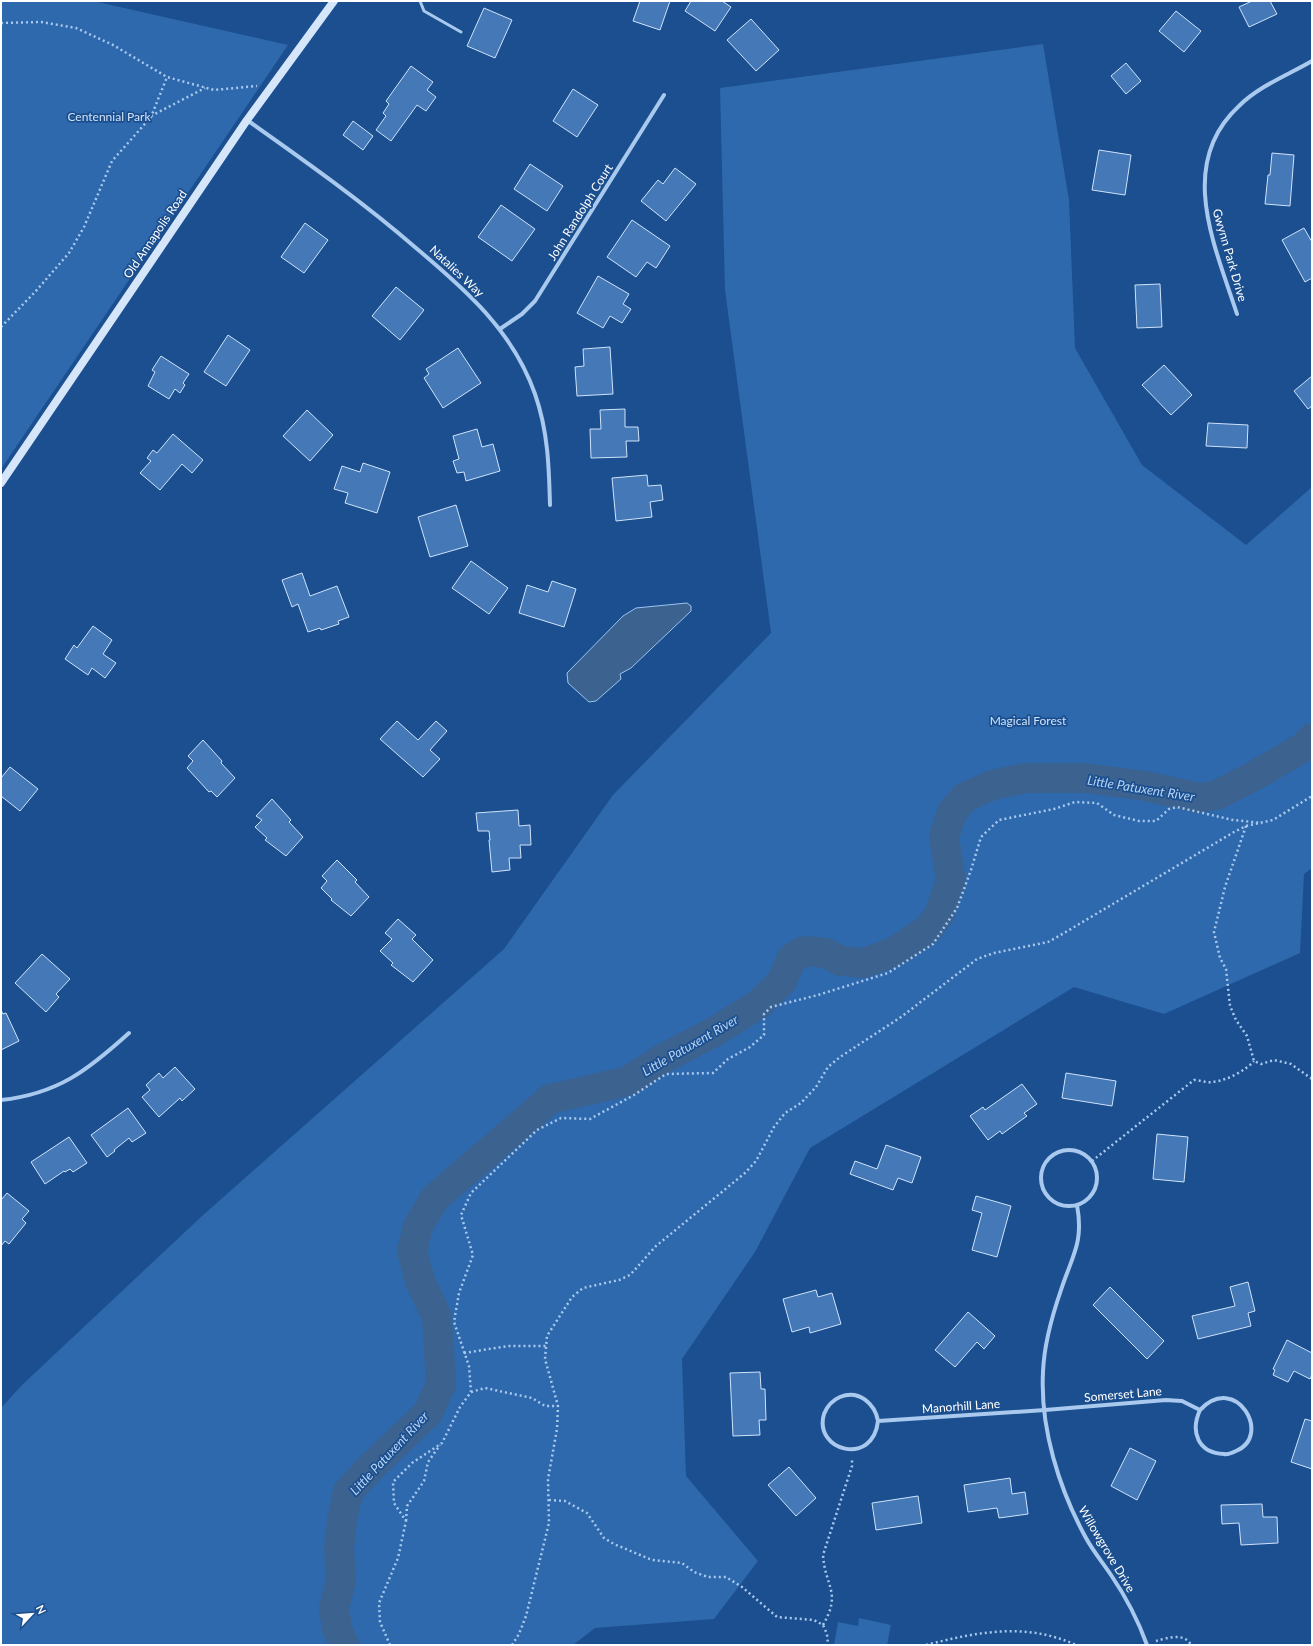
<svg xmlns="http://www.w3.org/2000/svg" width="1313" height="1646" font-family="Lato,sans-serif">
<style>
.green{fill:#2e69ad}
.water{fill:#3c6290;stroke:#9cc4f0}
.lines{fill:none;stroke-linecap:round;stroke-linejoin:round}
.river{stroke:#3c6290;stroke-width:30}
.building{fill:#4478b7;stroke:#cfe3fa}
.path{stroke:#a9c9ee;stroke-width:2.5;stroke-dasharray:2 3;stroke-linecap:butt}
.lane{stroke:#a9c9ee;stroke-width:3}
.street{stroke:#a9c9ee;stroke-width:4}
.secondary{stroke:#d6e6fa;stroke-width:8}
.labels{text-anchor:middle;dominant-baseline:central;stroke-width:3.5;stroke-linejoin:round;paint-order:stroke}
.park-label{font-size:12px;fill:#cfe3fa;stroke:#1b4f8f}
.street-label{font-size:12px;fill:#fff;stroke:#1b4f8f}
.water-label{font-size:13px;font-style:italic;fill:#b5d3f5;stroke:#1b4f8f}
</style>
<rect width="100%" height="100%" fill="#1b4f8f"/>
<path class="green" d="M1 1H93L288 45 1 469Z
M1043 44 1069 200 1075 348 1142 465 1246 545 1312 487V868L1304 874 1300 953 1164 1014 1074 987 810 1148 755 1252 682 1359 686 1476 758 1561 714 1619 595 1628 573 1645H1V1408L22 1385 202 1216 504 949 613 795 771 633 725 290 720 88Z
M859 1618 891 1625 887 1645H834L838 1622 858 1626Z"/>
<path class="water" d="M687 603 691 606V611L631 668 620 674 621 679 596 701 589 702 568 683 567 673 623 616 636 608Z"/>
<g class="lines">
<path class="river" d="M344 1645 337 1628 334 1608 341 1581 339 1549 342 1520 348 1492 371 1467 428 1413 441 1384 437 1317 420 1281 412 1251 418 1226 435 1198 550 1099 628 1081 664 1058 714 1032 759 1004 782 981 792 958 804 951 826 953 841 961 864 963 896 951 927 930 939 915 951 881 944 837 952 812 965 797 993 785 1026 778H1085L1145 786 1199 798 1217 795 1254 776 1304 747 1312 738"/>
</g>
<path class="building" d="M640 1H670L660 30 633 21Z
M691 1H722L731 7 715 31 685 11Z
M1252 1H1270L1277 14 1249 27 1239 7Z
M484 8 512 20 495 58 467 46Z
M1176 11 1201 31 1184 52 1159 31Z
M751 19 779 50 756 71 727 40Z
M1126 63 1141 81 1126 94 1111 76Z
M411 66 433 82 427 90 436 97 426 111 417 105 391 141 376 130 386 116 383 113 389 104 386 101Z
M573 89 598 105 577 137 553 121Z
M353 121 373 136 363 150 343 135Z
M1099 150 1131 155 1125 195 1092 190Z
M1272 153 1294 155 1290 206 1265 204 1268 175H1270Z
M530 164 563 186 547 211 514 189Z
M675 168 696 184 666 221 641 201 658 180 663 184Z
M501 205 535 229 512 261 478 237Z
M632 220 670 246 656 268 647 262 636 277 607 257Z
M305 223 328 240 304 273 281 257Z
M1304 228 1312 242V278L1305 282 1282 240Z
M598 276 629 294 623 304 631 309 622 323 610 316 603 328 577 313Z
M1160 284 1162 327 1137 328 1135 285Z
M396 287 424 310 400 340 372 316Z
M228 335 250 350 226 386 204 372Z
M610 347 613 394 577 396 575 367 584 366 583 349Z
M458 348 481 383 443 408 424 378 429 374 426 369Z
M161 356 189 374 183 383 185 385 180 393 175 389 169 399 148 386 155 372 152 370Z
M1164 365 1192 395 1171 415 1142 385Z
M1312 376V406L1308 409 1294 391Z
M625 409V427H638L639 441H626L627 457 591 458 590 429H601L600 410Z
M307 410 333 435 310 461 283 436Z
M1208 423 1248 425 1247 448 1206 446Z
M477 429 482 447 493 444 500 471 466 481 464 472 457 473 453 461 459 459 453 436Z
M173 434 203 460 192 473 182 464 160 490 140 473 151 461 147 458 153 450 157 453Z
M363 463 390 472 377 513 345 503 348 493 334 489 342 466 360 472Z
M647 475 648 486 661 485 663 500 650 502 652 517 616 521 612 478Z
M456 505 468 546 430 557 418 517Z
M471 561 508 588 489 614 452 588Z
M302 573 310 596 337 586 349 617 338 621 339 624 321 630 320 628 308 632 298 604 292 607 282 580Z
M552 581 576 589 564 627 519 613 527 585 548 592Z
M93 626 112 640 103 654 116 663 105 678 92 668 88 675 65 659 74 645 77 648Z
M397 721 418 740 436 721 447 731 430 750 440 759 423 777 380 739Z
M203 740 222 761 221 763 235 778 217 797 211 791 209 792 187 768 193 761 188 756Z
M10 767 38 789 20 811 1 796V778Z
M272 799 291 820 289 822 303 837 286 856 265 840 267 838 255 827 262 820 256 816Z
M518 810 519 826 530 825 531 845H520L521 858H509L510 870 492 872 489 840H490L489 831H478L476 813Z
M337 860 357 880 355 882 369 897 351 916 331 900 332 899 321 888 327 881 322 876Z
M398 919 416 935 412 939 433 960 413 982 391 965 393 963 380 951 392 939 385 933Z
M42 954 70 979 56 994 59 997 46 1012 15 983Z
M1 1010 3 1014 6 1013 19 1041 1 1050Z
M175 1067 195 1089 182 1101 180 1098 159 1117 142 1097 150 1090 146 1085 159 1073 163 1078Z
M1066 1073 1116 1081 1112 1106 1062 1098Z
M1022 1084 1037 1104 1024 1113 1027 1116 1002 1134 1000 1131 988 1140 970 1116 983 1107 985 1110Z
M128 1108 146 1133 132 1142 129 1138 114 1150 115 1151 107 1157 91 1135Z
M1157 1134 1188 1137 1184 1182 1153 1179Z
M69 1137 87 1163 73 1172 70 1169 65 1172 64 1171 45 1184 31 1162Z
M886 1145 921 1157 912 1183 898 1178 893 1190 850 1174 855 1161 877 1169Z
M7 1193 29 1211 22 1219 26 1223 9 1244 5 1241 1 1246V1200Z
M976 1196 1011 1206 997 1257 972 1250 982 1213 972 1210Z
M1248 1282 1255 1311 1248 1313 1251 1326 1198 1339 1192 1316 1235 1306 1230 1287Z
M1110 1287 1164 1341 1147 1359 1093 1305Z
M816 1290 818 1297 832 1293 841 1324 810 1333 809 1327 792 1332 783 1299Z
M968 1312 995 1336 984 1349 977 1342 955 1367 935 1350Z
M1287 1340 1312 1353V1375L1310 1379 1294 1371 1288 1382 1273 1375 1275 1370 1273 1369Z
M760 1372 761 1389H765L766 1420H759L760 1435 733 1436 730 1373Z
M1305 1419 1312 1421V1469L1291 1462Z
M1130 1448 1156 1461 1137 1500 1111 1486Z
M789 1467 816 1498 796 1516 768 1485Z
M1010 1478 1012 1494 1025 1492 1028 1514 999 1518 997 1508 968 1512 964 1485Z
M918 1496 922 1523 876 1530 872 1503Z
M1262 1504 1263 1517H1277L1278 1543 1241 1545 1239 1523 1222 1524 1221 1505Z"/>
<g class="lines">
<path class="path" d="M1 23 41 22 76 28 113 45 167 77 214 90 257 86
M151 116 205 88
M1 327 35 292 69 253 84 227 112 161 151 117 167 77
M1246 826 1225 887 1214 932 1220 958 1226 969 1230 1006 1236 1020 1247 1036 1254 1061 1261 1064 1274 1060 1291 1064 1312 1079
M1092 1161 1194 1080C1200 1080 1206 1083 1212 1082 1226 1081 1245 1071 1254 1061
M464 1353 508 1346H546
M471 1392 485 1388 532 1398 545 1406H558
M549 1500 565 1501 587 1513 604 1538 614 1544 652 1560 682 1563 694 1572 708 1577H726L742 1587 777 1617 814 1620 823 1625 827 1634 828 1645
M406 1521 407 1506 424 1481 428 1462 440 1445
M823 1625C842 1592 825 1587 823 1555L852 1466V1458
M1156 1641C1167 1638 1184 1632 1191 1645
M390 1645 380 1622 379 1603 398 1558 406 1521 394 1503 393 1482 412 1463 442 1443 460 1407 471 1392 469 1366 454 1322 459 1293 473 1255 461 1215 471 1193 537 1130 561 1118 590 1119 634 1095 666 1074 713 1073 728 1059 750 1047 764 1035V1014L771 1007 818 995 888 973 933 944 957 908 971 870 981 837 999 820 1054 809 1075 802 1097 803 1114 815 1139 821H1156L1169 809 1177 807 1233 820 1262 823
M512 1645 519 1634 526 1616 549 1523 548 1479 557 1429 558 1406 545 1359 547 1336 572 1297 583 1288 619 1280 630 1275 656 1246 745 1173 756 1161 774 1127 785 1113 801 1103 816 1087 828 1067 840 1057 901 1017 977 959 994 953 1048 942 1059 936 1234 832 1246 826 1273 820 1312 796
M926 1645C977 1632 1026 1622 1076 1645"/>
<path class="lane" d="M420 1 424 11 461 32"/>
<path class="street" d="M247 120C305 161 363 202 416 248 466 290 513 331 535 394 548 431 549 467 550 505
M1237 314C1215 246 1176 164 1239 106 1259 86 1288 75 1312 61
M500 329 522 314 535 301 664 95
M1 1100C58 1094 88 1070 129 1033
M1041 1178a28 28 0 1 1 56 0a28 28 0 1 1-56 0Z
M1077 1205C1084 1243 1072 1256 1061 1290 1052 1316 1044 1344 1043 1372 1040 1428 1059 1489 1086 1538 1093 1551 1103 1563 1111 1575 1126 1597 1138 1620 1147 1645
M878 1421C873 1467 813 1451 824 1414 827 1406 833 1400 840 1397 859 1389 875 1404 878 1421L1045 1410 1166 1400 1182 1401 1200 1410C1236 1372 1273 1436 1236 1451 1232 1453 1228 1455 1224 1454 1198 1453 1190 1432 1200 1410"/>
<path class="secondary" d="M1 483 247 120 334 1"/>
</g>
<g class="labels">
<g class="park-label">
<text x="109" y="116">Centennial Park</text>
<text x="1028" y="720">Magical Forest</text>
</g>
<g class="street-label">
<text transform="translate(580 212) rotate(-58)">John Randolph Court</text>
<text transform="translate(155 234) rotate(-56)">Old Annapolis Road</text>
<text transform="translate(1230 255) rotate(74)">Gwynn Park Drive</text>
<text transform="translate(457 271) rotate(43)">Natalies Way</text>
<text transform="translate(1123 1394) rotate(-5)">Somerset Lane</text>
<text transform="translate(961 1406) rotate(-4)">Manorhill Lane</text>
<text transform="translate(1107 1549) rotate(59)">Willowgrove Drive</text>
</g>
<g class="water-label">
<text transform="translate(1141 788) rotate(9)">Little Patuxent River</text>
<text transform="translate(690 1045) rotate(-30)">Little Patuxent River</text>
<text transform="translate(389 1453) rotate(-47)">Little Patuxent River</text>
</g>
</g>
<rect width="1313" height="1646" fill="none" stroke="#ffffff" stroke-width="4"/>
<g transform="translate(32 1614) rotate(64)" stroke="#1b4f8f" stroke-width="3" paint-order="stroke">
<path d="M0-3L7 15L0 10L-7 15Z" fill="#ffffff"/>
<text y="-6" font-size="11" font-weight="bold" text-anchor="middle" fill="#ffffff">N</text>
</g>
</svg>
